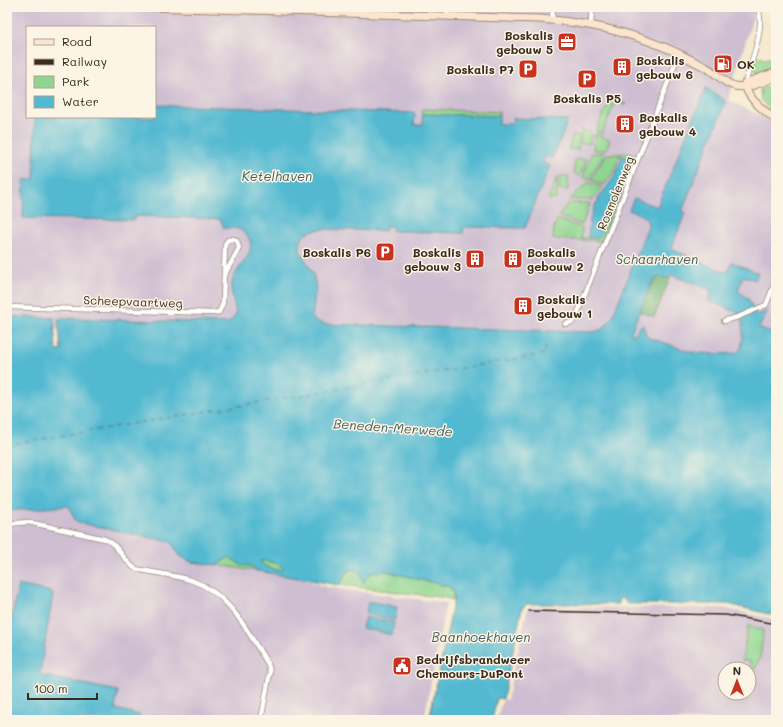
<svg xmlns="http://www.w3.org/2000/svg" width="783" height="727" font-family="Mali,sans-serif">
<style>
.industrial{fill:#cebed1;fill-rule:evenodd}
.green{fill:#8ed58f;stroke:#648056}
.forest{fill:#72b67a;stroke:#56704c}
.water{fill:#53b9d1;stroke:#477278;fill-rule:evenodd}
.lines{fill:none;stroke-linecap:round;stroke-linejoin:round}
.ferry{stroke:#435c5d;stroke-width:1;stroke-dasharray:5 4;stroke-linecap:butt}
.street-casing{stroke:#988a76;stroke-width:6}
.secondary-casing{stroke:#988a76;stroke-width:9}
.street{stroke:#fff;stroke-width:4.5}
.secondary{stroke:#fbe5cf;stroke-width:7}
.rail{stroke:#3b2a1e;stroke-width:1.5}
.labels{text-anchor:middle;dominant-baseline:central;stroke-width:3;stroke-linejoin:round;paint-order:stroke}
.poi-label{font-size:12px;font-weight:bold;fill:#3b2a1e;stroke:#fcf5e5;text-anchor:start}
.street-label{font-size:12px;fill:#3b2a1e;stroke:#fcf5e5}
.water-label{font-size:13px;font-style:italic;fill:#435c5d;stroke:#fcf5e5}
</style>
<rect width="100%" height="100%" fill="#fcf5e5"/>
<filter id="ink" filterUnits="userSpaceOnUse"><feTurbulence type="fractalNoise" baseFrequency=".025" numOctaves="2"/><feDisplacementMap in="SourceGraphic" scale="8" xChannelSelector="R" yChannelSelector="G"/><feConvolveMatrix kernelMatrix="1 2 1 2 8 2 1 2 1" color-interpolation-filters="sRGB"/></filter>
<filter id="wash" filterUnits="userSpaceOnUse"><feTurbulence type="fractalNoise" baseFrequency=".012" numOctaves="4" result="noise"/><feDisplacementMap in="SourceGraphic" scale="16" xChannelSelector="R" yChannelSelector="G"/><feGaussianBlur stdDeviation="0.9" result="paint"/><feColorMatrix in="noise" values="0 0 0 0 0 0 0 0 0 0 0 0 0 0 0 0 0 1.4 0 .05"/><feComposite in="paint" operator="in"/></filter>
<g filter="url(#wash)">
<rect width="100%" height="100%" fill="#f5e9cf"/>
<path class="industrial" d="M7 7H756L728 100 776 123V390L203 336 7 327ZM27 27H155V117H27Z
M71 502 326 587 446 603 424 720H7V503Z
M528 607 723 608 776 620V720H496L503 699 507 700ZM725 669H749V693H725Z"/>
<path class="green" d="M756 55 764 59 776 57V69L760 77 753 68Z
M776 83V89L770 95 769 103 774 112 772 113 761 100 760 90Z
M613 99 626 104 625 105 615 102 602 134 596 131 604 112Z
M422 109 499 112V116L422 114Z
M581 129 591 133 590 144 581 143Z
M595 134 610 140 606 150H593Z
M573 135H579V149H568Z
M592 153H605L589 179 583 177Z
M621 153 636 154 602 241 582 240V238H599L632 157H621Z
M607 154H620L614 172 604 185 591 180Z
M575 159H587L580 176 574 173Z
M560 176H568V190H559Z
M557 177V199H548Z
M589 182 602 187 592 200 570 199Z
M568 203H590L582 225 559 216Z
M557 219 582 228 581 240 553 239 554 228Z
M229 557 241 565 251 566 257 571 217 565Z
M262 560 281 565 284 569C278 572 266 567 260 563Z
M351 569 359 571 361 577 371 573 386 571 450 587 453 591V601L447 598 339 585 347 572Z
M748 626 762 629 763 632C762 643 761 669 749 673L750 661 742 660Z"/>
<path class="forest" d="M663 276 670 278 654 317 640 311C645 299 649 279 663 276Z"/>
<path class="water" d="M706 88 724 100 725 103 682 211 685 213 672 247 676 251 724 272 728 271 732 262 758 273 755 280 743 276 738 291 748 298 755 313 758 315 768 310 759 328 776 335V360L773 370 776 372V616L728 604H627L623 598 619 599 618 604H527L522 608 503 699 497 698 492 720H429L454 598 453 591 450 587 386 571 370 573 363 583 359 571 351 569 347 572 339 585 257 571 251 566 241 565 229 557 217 565 191 562 180 556 171 542 80 523 75 520 69 506 7 511V316L54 318 56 350 60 351 61 350 58 319 62 318 228 323 236 315C235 304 229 293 232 282 235 267 258 254 248 237 243 228 234 228 224 228L220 219 135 216 134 220 23 218 24 180 34 179 35 117H155V105L415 113 414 125H423L422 114 499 116V124H513V118L568 120 553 158 545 156 543 163 550 166 525 228 464 227 463 233 393 231 392 226H386L385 231 322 229 311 231 304 235 300 244V251L313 273 316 288 312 318 315 321 324 324 593 332 603 329 612 318 648 226C649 216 636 213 629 210L634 198 657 207ZM671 275 711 290 708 301 739 313 742 319 743 336 741 348 736 353 715 354 691 352 647 337 643 325 640 326 633 336 631 332 652 282 658 277 670 278ZM260 561C267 560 280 563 284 569 278 572 263 567 260 561Z
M622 157H632L599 238H588L590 219 596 203H599L598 199 615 176Z
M18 585 52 592 53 594 40 673 44 676 118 691 115 709 140 715 139 720H7V643Z
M368 601 397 607 395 620 366 614Z
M365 617 394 622 392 635 362 628Z"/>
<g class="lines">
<path class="ferry" d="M7 445 545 354V347"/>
</g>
</g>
<g filter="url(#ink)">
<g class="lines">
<defs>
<path id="street" d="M447 16V7
M552 20 553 7
M591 24 592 7
M745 83C750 64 767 25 757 7
M7 307 213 313 219 312 223 303 225 244 228 240 234 239 237 241 239 248 225 274
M724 321 738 317 766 305 776 280
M565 324 572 322 576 317 679 54
M7 524 28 522 105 539C119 545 123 561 136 569 155 573 175 575 193 581 231 594 248 633 268 664L270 672 261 720"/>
<path id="secondary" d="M149 7 539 19C589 22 635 33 680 54 689 59 698 63 707 68 716 73 725 84 735 86 749 89 763 82 776 77
M745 83 776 72
M745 83C746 98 765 111 776 120"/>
</defs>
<use href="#street" class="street-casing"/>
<use href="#secondary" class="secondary-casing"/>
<use href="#street" class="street"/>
<use href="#secondary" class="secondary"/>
<path class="rail" d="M529 611 726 615 776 624"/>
</g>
</g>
<defs>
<symbol id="office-square" viewBox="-11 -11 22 22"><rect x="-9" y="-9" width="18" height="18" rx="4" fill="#c8321e" stroke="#fcf5e5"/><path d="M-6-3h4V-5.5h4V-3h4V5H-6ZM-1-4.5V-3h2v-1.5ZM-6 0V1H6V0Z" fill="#fff"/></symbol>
<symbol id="fuel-square" viewBox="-11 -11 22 22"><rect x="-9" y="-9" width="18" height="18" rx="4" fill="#c8321e" stroke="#fcf5e5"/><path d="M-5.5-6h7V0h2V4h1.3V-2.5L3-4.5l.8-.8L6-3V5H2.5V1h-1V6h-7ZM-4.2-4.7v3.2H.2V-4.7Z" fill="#fff"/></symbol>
<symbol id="building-square" viewBox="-11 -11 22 22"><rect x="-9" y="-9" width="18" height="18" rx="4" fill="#c8321e" stroke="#fcf5e5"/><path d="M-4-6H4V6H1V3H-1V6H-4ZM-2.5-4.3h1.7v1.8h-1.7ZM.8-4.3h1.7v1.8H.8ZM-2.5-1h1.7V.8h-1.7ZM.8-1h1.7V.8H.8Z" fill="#fff"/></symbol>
<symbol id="parking-square" viewBox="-11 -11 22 22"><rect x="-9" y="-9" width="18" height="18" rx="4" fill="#c8321e" stroke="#fcf5e5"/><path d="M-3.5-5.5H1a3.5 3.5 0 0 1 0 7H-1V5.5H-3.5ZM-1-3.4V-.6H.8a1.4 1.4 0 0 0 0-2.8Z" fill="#fff"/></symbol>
<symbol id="civic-square" viewBox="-11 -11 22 22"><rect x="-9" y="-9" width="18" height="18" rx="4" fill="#c8321e" stroke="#fcf5e5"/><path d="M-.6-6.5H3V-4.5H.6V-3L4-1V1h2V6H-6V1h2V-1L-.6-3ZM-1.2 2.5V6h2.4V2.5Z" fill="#fff"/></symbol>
</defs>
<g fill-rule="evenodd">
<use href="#office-square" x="556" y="31" width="22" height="22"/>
<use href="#fuel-square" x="712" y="53" width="22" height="22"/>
<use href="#building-square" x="611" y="56" width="22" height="22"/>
<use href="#parking-square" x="517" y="58" width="22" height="22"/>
<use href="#parking-square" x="576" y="68" width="22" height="22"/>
<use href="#building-square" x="614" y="113" width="22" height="22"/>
<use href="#parking-square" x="374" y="241" width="22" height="22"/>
<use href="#building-square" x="464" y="248" width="22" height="22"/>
<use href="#building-square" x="502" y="248" width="22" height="22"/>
<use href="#building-square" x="512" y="295" width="22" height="22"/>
<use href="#civic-square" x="391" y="655" width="22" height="22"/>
</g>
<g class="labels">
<g class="poi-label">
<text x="553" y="35" text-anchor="end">Boskalis<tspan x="553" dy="14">gebouw 5</tspan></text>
<text x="636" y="60">Boskalis<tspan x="636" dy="14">gebouw 6</tspan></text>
<text x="737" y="64">OK</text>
<text x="514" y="69" text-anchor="end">Boskalis P7</text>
<text x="587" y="98" text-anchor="middle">Boskalis P5</text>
<text x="639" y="117">Boskalis<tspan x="639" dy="14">gebouw 4</tspan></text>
<text x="371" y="252" text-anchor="end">Boskalis P6</text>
<text x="461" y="252" text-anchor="end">Boskalis<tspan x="461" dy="14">gebouw 3</tspan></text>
<text x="527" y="252">Boskalis<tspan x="527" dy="14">gebouw 2</tspan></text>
<text x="537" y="299">Boskalis<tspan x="537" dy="14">gebouw 1</tspan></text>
<text x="416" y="659">Bedrijfsbrandweer<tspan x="416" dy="14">Chemours-DuPont</tspan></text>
</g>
<g class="street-label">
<text transform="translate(615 193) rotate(-68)">Rosmolenweg</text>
<text transform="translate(133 301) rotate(2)">Scheepvaartweg</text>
</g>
<g class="water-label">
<text x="277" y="175">Ketelhaven</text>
<text x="657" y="258">Schaarhaven</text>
<text transform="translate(393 427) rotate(4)">Beneden-Merwede</text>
<text x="481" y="636">Baanhoekhaven</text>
</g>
</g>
<rect width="783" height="727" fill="none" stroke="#fcf5e5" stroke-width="24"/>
<rect x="26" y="26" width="130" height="92" fill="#fcf5e5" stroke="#afa495"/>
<rect x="34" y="39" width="20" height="6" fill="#fbe5cf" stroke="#afa495"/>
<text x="62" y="46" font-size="12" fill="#3b2a1e">Road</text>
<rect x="34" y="59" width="20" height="6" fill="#3b2a1e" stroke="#afa495"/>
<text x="62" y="66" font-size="12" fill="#3b2a1e">Railway</text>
<rect x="34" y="76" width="20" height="12" fill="#8ed58f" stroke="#afa495"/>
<text x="62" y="86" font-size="12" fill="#3b2a1e">Park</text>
<rect x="34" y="96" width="20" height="12" fill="#53b9d1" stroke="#afa495"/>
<text x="62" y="106" font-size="12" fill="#3b2a1e">Water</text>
<g transform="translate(737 681)"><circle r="19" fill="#fcf5e5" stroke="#afa495"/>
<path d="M0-3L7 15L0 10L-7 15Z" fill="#c8321e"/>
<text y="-6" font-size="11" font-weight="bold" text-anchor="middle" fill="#3b2a1e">N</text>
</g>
<path d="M28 693v6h69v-6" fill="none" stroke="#3b2a1e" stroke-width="2"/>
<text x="34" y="693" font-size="12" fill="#3b2a1e" stroke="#fcf5e5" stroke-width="3" paint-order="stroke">100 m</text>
</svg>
